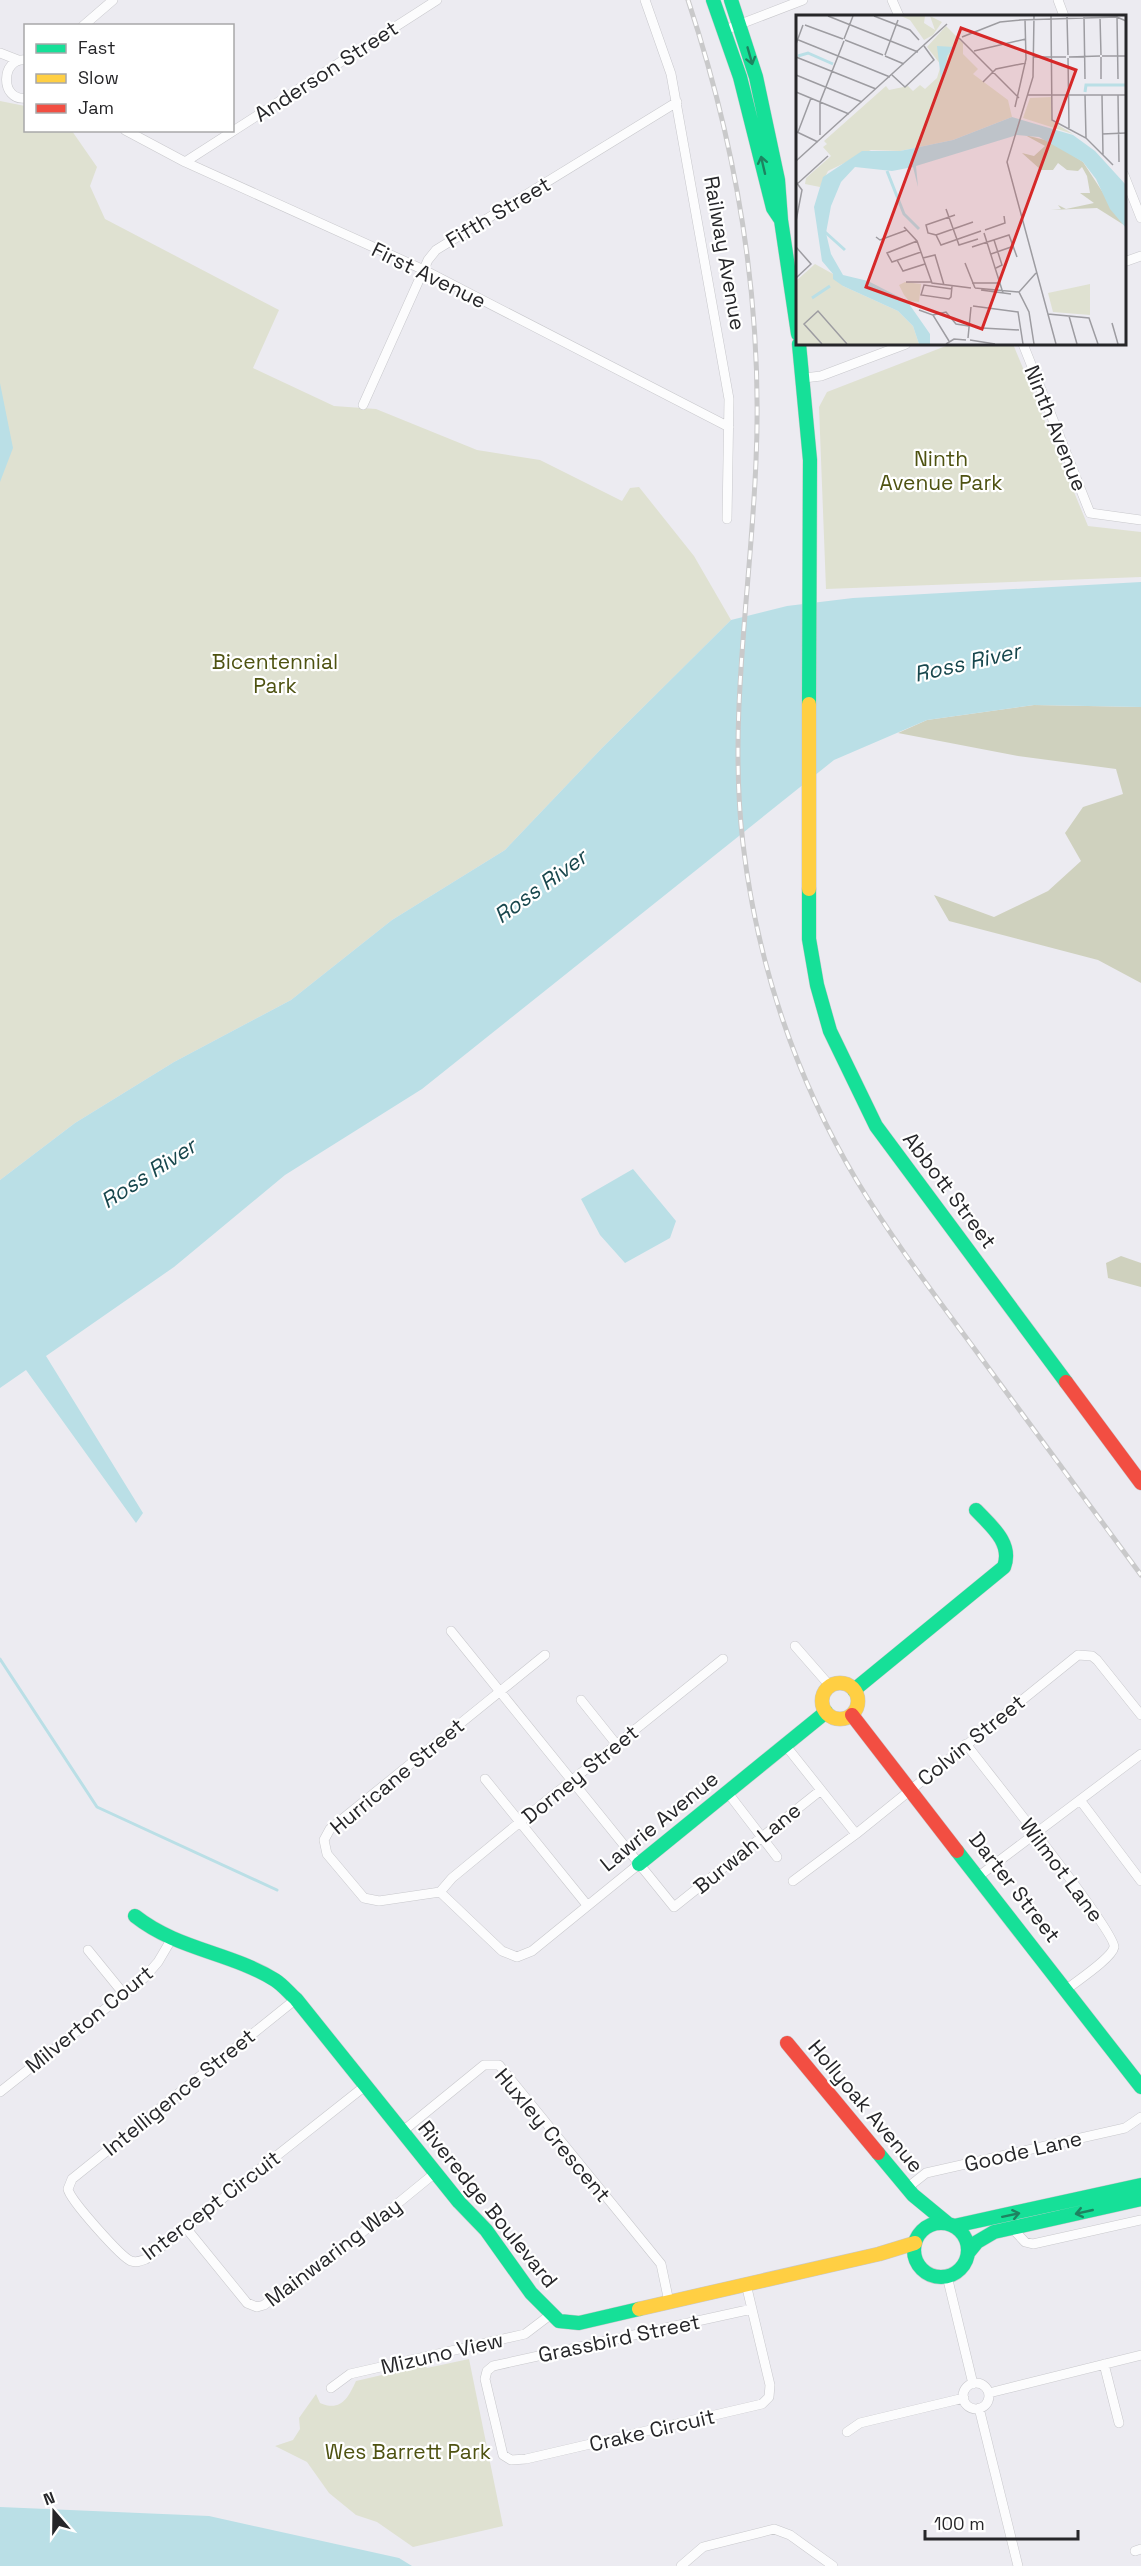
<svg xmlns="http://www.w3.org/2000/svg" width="1141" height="2566" font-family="'Space Grotesk',sans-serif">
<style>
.green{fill:#dfe1d1}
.forest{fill:#cfd1be}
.water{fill:#badfe6}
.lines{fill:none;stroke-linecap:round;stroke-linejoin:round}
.stream{stroke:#badfe6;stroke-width:3}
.street-casing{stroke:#c8c8cc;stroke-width:10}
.fast-casing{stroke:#c8c8cc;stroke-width:15}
.slow-casing{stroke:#c8c8cc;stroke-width:15}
.jam-casing{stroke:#c8c8cc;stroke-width:15}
.street{stroke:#fcfcfd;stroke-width:9}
.fast{stroke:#16e098;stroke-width:14}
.slow{stroke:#ffcf43;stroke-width:14}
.jam{stroke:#f24e42;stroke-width:14}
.rail-casing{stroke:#c9c9ca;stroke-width:5}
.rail{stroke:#fff;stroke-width:3;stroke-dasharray:9;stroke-linecap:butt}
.oneway{stroke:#1e8360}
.labels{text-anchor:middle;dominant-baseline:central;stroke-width:4.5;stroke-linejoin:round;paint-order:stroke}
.street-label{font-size:21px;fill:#262629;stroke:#fff}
.park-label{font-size:21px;fill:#4e5211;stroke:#fff}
.water-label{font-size:22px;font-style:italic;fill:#18474d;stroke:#fff}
.inset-river{fill:none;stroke:#badfe6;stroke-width:3}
.inset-road{fill:none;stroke:#9d9ca1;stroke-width:1.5}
.view{fill:#d62828;fill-opacity:0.15;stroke:#d62828;stroke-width:3}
.inset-edge{fill:none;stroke:#262629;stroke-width:3}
</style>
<rect width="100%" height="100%" fill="#ecebf1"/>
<path class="green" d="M0 101 25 106 26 130 72 131 97 167 90 186 105 219 279 310 253 368 334 406 376 409 477 450 540 460 622 501 630 488 639 487 694 556 731 620 602 748 505 850 392 920 291 1000 174 1062 75 1123 0 1180Z
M951 344H1013L1088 526 1141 532V577L826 589 819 407 827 392Z
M469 2359 503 2526 413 2547 377 2522 356 2515 329 2493 307 2462 275 2446 293 2440 300 2429 299 2418 316 2394 320 2403C341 2412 348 2398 356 2381L425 2365 427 2368Z"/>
<path class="forest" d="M1034 705 1141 707V983L1098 960 949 921 934 895 994 917 1048 891 1081 861 1065 833 1083 807 1123 794 1116 769 1018 756 898 733 927 720Z
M1121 1256 1141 1263V1287L1108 1278 1106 1263Z"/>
<path class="water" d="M0 383 13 448 0 482Z
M1141 582V707L1034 705 927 720 834 760 422 1089 285 1175 174 1267 46 1356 143 1513 136 1523 26 1370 0 1388V1180L75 1123 174 1062 291 1000 392 920 505 850 602 748 731 620 787 606 853 598Z
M633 1169 676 1221 670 1238 625 1263 600 1235 581 1199Z
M0 2507 209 2516 399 2558 412 2566H0Z"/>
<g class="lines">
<path class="stream" d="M0 1659 97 1807 277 1890"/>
<defs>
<path id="street" d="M645 0 671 74 729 399 727 519
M892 0 899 16
M1058 0 1064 16
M83 26 113 0
M725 30 803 0
M0 53 18 60
M26 60C0 57 0 102 26 98
M125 130 185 162 424 270 729 427
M185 162 437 0
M1124 175 1141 218
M1124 262 1141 256
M1023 344 1090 513 1141 520
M804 378 821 376 906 344
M363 405 428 260 436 250 677 102
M451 1631 674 1907 821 1790
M795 1646 830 1686
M545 1655 330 1829 324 1840 327 1854 364 1898 379 1901 440 1892 502 1951 517 1957 532 1951 639 1864
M581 1700 617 1745
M966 1744C984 1768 1116 1932 1114 1947 1112 1958 1077 1981 1067 1989
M786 1746 856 1834
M485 1779 587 1905
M728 1793 777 1857
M1080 1800 1141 1881
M979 1876 1141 1754
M793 1881 856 1834 1078 1655 1092 1656 1097 1660 1141 1715
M440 1892 452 1878 520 1822 723 1659
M88 1950 123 1993
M296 1999 72 2179 68 2189C70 2200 121 2257 131 2261 137 2263 141 2261 146 2259L365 2086
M0 2092 144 1978 158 1962 171 1940
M403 2131 484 2065H499L661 2264 669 2302
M907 2188 926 2173 1125 2128 1141 2117
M186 2228 247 2303 257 2307 264 2305 337 2253 435 2173
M1012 2228 1025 2242 1033 2244 1141 2220
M947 2276 973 2384
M746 2284 770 2385 769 2397 762 2404 526 2459 511 2460 503 2455 485 2379 487 2371 493 2366 752 2309
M1104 2364 1119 2423
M963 2396a13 13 0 1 1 26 0a13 13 0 1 1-26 0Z
M331 2388 350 2374 525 2334 550 2315
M989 2393 1141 2355
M979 2408 1018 2566
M847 2432 860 2423 964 2398
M1135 2551 1141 2549
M681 2566 703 2547 774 2529 790 2535 833 2566"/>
<path id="fast" d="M713 0 740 77 773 208 781 220
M731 0 756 77 778 180 781 220 798 334
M799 344 810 460 809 704
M809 889V939L817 985 830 1031 876 1126 1066 1382
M854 1690 1004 1567C1013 1543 991 1526 976 1510
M957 1851 1141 2087
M639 1864 826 1712
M135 1916C178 1950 230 1952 275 1980 283 1985 289 1993 296 1999L459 2202 486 2230 531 2293 559 2321 579 2323 639 2309
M878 2153 913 2195 947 2223
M914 2250a27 27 0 1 1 54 0a27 27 0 1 1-54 0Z
M954 2226 1141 2185
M968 2253 977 2242 994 2232 1141 2199"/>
<path id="slow" d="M809 889V704
M822 1701a18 18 0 1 1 36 0a18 18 0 1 1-36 0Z
M639 2309 879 2254 915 2243"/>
<path id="jam" d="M1066 1382 1141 1483
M852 1715 957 1851
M787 2043 878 2153"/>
</defs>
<use href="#street" class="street-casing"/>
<use href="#fast" class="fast-casing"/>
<use href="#slow" class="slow-casing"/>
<use href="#jam" class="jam-casing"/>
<use href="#street" class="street"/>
<use href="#fast" class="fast"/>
<use href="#slow" class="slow"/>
<use href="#jam" class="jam"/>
<defs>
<path id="rail" d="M688 0C737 148 763 305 756 461 751 589 728 717 743 844 757 963 796 1079 857 1181 894 1242 937 1298 979 1355 1033 1429 1087 1502 1141 1575"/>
</defs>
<use href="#rail" class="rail-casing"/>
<use href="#rail" class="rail"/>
</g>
<defs><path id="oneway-shaft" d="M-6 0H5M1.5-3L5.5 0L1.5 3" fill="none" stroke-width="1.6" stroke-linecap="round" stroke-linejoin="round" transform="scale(1.5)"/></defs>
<g class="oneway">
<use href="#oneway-shaft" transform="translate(750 56) rotate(74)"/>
<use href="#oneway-shaft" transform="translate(763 165) rotate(-103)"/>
<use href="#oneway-shaft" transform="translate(1084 2212) rotate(167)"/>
<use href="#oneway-shaft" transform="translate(1011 2215) rotate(-12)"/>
</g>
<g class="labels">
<g class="street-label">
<text transform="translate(326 71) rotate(-33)">Anderson Street</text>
<text transform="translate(498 212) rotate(-31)">Fifth Street</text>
<text transform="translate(725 253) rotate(80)">Railway Avenue</text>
<text transform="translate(429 275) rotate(26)">First Avenue</text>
<text transform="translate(1056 428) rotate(68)">Ninth Avenue</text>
<text transform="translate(950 1190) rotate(53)">Abbott Street</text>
<text transform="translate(971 1740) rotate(-39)">Colvin Street</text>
<text transform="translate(580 1774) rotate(-39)">Dorney Street</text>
<text transform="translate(397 1776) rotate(-40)">Hurricane Street</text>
<text transform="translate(659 1821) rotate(-39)">Lawrie Avenue</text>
<text transform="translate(747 1848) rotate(-39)">Burwah Lane</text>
<text transform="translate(1062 1870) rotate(53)">Wilmot Lane</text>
<text transform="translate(1015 1887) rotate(52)">Darter Street</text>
<text transform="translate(89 2019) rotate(-39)">Milverton Court</text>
<text transform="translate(179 2092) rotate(-39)">Intelligence Street</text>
<text transform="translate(866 2106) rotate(50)">Hollyoak Avenue</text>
<text transform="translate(553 2135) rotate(50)">Huxley Crescent</text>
<text transform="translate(1023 2151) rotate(-13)">Goode Lane</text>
<text transform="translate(488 2204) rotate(51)">Riveredge Boulevard</text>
<text transform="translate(211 2205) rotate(-37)">Intercept Circuit</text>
<text transform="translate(333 2252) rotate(-37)">Mainwaring Way</text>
<text transform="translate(619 2338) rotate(-12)">Grassbird Street</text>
<text transform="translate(442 2353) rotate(-13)">Mizuno View</text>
<text transform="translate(652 2430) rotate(-13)">Crake Circuit</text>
</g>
<g class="park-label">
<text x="941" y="458">Ninth<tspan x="941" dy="24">Avenue Park</tspan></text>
<text x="275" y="661">Bicentennial<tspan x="275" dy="24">Park</tspan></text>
<text x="408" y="2451">Wes Barrett Park</text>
</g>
<g class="water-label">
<text transform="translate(967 662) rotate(-13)">Ross River</text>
<text transform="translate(540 886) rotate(-36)">Ross River</text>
<text transform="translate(148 1173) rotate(-33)">Ross River</text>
</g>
</g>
<g transform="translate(796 15)">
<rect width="330" height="330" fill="#ecebf1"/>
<path d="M105 1H129L128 8 139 15 134 1 146 7 137 20 128 25 114 5ZM150 11 167 28V39L182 54 177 59 212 85 216 102 157 125 104 136 75 135 32 156 24 172 9 169 10 163 35 141 27 132 31 129 28 126 90 71 93 75 112 71 117 76 124 70 129 74 141 63 145 50 131 32ZM255 82 256 106 277 119 227 103 234 83ZM19 249 37 259 47 271 102 296 117 311 123 329H0V266ZM109 267 125 269 123 287 113 286 108 280 103 270ZM294 269V300L257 297 252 278Z" fill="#dfe1d1"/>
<path d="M229 120 257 127 287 147 328 210 301 193 255 195 265 194 262 190 270 194 298 188 284 178H294L291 161 286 152 282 156 271 155 262 148 257 155H245L226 138 238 141 249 131Z" fill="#cfd1be"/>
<path d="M141 31 158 32 151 41 150 58 145 64ZM216 102 277 120 299 136 330 170V213L314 194 300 164 287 147 243 122 221 120 120 151 122 172 117 152 96 156 59 152 45 167 35 191 30 218 35 239 47 260 72 266 111 286 134 319V329H123L117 311 102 296 47 271 37 264V259L26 246 18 192 27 162 66 136H104L157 125Z" fill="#badfe6"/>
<path class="inset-river" d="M2 41 12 38 37 49M289 77 290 70H330M91 156 108 199 123 214M29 217 49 235M16 283 34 271"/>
<path class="inset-road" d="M32 1 122 37M78 1 114 15 123 25M238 1 237 62 211 147 260 329M255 1 256 105 290 123 317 150M271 2 272 40M288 2 289 64M304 2 305 40M321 2 322 64M223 5 321 2 330 6M9 10 47 24M166 22 204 7 225 5M163 23 223 83M0 24 94 62M48 24 57 1M49 25 87 40M0 29 7 10M178 36 230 24M89 40 102 5M89 41 108 49M306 41H330M0 42 80 74M237 42H270M273 42 304 41M305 42V64M272 43 273 113M0 60 66 87M96 60 109 72 138 45 128 31M187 67 200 54 230 48M0 77 53 99M232 80H330M289 80 290 123M306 80 307 140M322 80 323 147M219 92 230 44 229 4M1 117 22 127M2 117 15 83M306 119 330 118M24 120V87L48 26M0 146 151 9M0 170 32 141M150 194 163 230 182 224M159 200 130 210 132 218 140 220 145 230 185 216M0 206 6 175 0 167M108 212 121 226 136 268 175 273M189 215 209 208 208 201M188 218 207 278M140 220 177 207M80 222 84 225 111 215M198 225 206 250 200 253M121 226 91 238 96 247 125 237M0 232 15 249 0 263M176 232 213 220 221 242M195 239 218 231M127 243 139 240 148 270M101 245 107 256 129 249M169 248 179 273M110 267H135M176 268H204M179 273 223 277M156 274 128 270 125 280 153 284 155 282 156 271M185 275 215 279M177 291 222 297 227 329M123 295 137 300 153 326M252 299 293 303 302 329M137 300 150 297 160 309 173 311M273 301 281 329M316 308 322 329M186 313 223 315M172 323 175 292M174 325 199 329M26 329 8 309 22 296 51 329M150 329 158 324 170 325M238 329 233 297 223 277 240 258"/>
<path class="view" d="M165 13 280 55 186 314 70 272Z"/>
<rect width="330" height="330" class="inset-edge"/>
</g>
<rect x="24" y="24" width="210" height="108" fill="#ffffff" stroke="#a8a8a9" stroke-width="1.5"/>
<rect x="36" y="44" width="30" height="9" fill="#16e098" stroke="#a8a8a9" stroke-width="1.5"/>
<text x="78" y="54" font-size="18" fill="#262629">Fast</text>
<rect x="36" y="74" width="30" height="9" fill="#ffcf43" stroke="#a8a8a9" stroke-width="1.5"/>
<text x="78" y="84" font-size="18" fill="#262629">Slow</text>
<rect x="36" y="104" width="30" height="9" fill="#f24e42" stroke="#a8a8a9" stroke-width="1.5"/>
<text x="78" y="114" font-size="18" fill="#262629">Jam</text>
<g transform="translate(54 2512) rotate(340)" stroke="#ffffff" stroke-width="4.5" paint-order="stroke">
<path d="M0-4.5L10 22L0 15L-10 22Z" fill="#262629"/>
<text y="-9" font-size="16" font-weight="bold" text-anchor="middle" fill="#262629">N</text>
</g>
<path d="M925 2530v9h153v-9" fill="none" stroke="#262629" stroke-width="3"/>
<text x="934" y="2530" font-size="18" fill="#262629" stroke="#ffffff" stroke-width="4.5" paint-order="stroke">100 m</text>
</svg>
